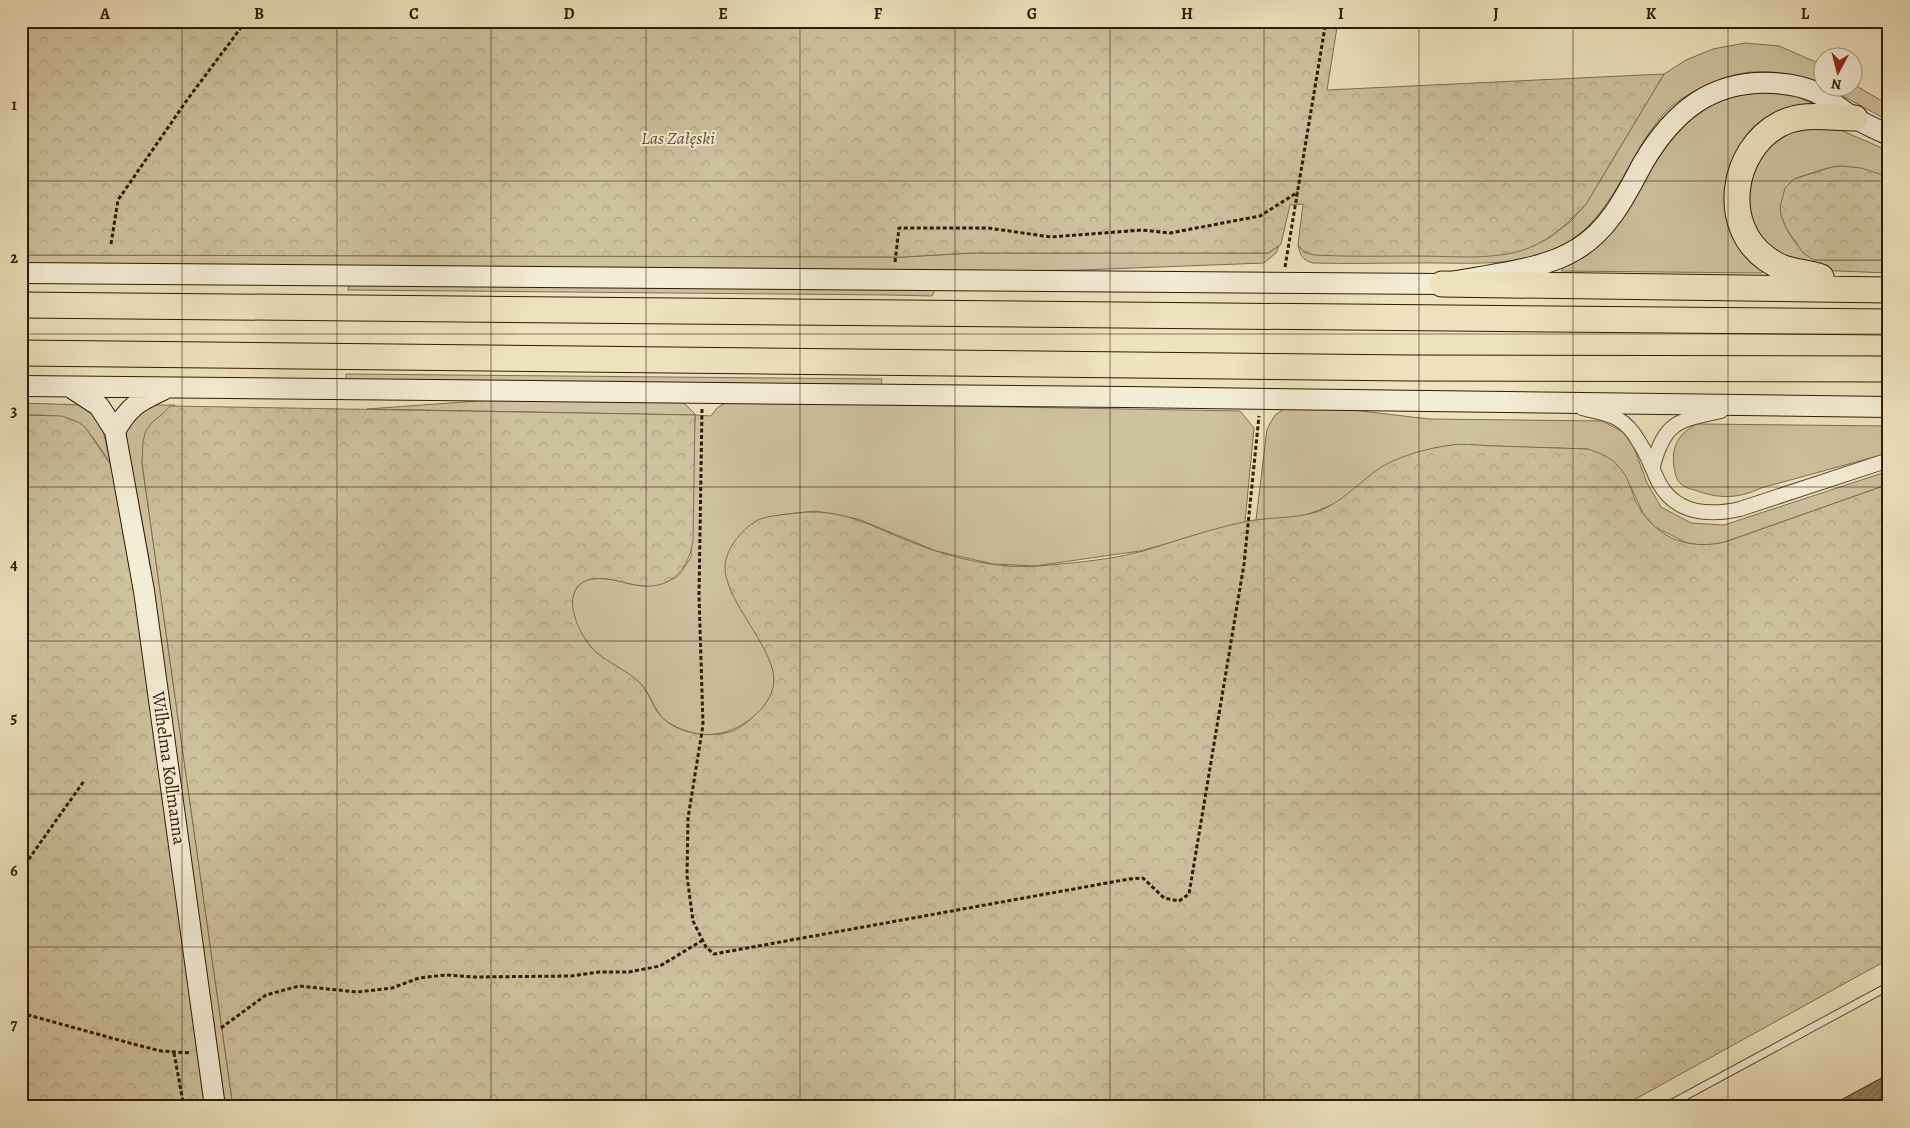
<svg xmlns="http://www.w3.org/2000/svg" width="1910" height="1128" font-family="Alegreya,serif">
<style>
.green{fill:#cec19e;stroke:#806e50}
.forest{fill:url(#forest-crowns);stroke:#806e50}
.building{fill:url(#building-hatch);stroke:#311b03}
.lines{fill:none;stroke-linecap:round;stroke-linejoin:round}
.lane-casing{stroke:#604d32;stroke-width:9}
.street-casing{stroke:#604d32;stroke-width:16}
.secondary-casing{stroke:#311b03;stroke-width:22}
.highway-casing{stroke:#311b03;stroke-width:27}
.path{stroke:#311b03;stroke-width:3;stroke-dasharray:4 2.5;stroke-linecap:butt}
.lane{stroke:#f4edd5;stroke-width:7}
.street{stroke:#f4edd5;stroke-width:14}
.secondary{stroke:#f4edd5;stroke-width:20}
.highway{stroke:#eee3be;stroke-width:25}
.grid{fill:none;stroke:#311b03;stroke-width:1;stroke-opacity:0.55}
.labels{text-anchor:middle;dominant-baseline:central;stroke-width:4;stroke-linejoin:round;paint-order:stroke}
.park-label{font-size:18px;font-style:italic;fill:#604d32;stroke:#f4edd5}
.street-label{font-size:18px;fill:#311b03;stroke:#f4edd5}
.neatline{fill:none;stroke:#311b03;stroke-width:2}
.grid-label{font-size:16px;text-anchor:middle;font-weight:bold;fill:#311b03}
</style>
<defs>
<pattern id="forest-crowns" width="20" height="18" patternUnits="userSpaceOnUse" patternTransform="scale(1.25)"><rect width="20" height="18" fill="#cec19e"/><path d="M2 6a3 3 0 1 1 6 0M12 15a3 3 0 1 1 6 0" fill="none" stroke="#b1a586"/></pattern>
<pattern id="building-hatch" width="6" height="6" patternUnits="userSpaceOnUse" patternTransform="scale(1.25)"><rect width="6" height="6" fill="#938364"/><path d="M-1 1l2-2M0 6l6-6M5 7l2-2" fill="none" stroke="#796a50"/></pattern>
</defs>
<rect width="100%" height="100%" fill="#eee3be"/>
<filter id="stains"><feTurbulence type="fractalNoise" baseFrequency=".004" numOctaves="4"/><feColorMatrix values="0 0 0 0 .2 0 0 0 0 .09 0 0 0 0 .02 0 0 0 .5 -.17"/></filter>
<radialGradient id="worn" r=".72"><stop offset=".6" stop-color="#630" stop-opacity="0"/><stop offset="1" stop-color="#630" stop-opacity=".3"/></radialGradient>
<path class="green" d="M1745 43 1779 46 1818 63 1822 66V84C1789 71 1753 66 1719 80 1699 88 1676 99 1662 116 1626 158 1613 219 1561 246 1517 269 1463 262 1415 263 1381 263 1347 264 1313 263 1302 260 1300 255 1298 245L1304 252 1327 255 1456 256 1528 248 1549 238 1570 222 1586 204 1664 74 1686 60 1713 49Z
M1853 84 1889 105V121L1828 88H1852Z
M1763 92 1790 94 1814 104 1771 117 1733 232 1739 248 1763 270 1762 273 1561 271 1688 117 1726 96Z
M1831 126 1889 151V177C1870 175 1852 163 1832 167 1828 168 1798 177 1795 179 1792 181 1789 188 1786 191 1771 215 1794 246 1814 260H1889V273L1812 270 1790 263 1762 242 1754 227 1746 190 1759 154 1786 131Z
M1279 246 1276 253 1264 263 1081 270 939 272 21 264V255L903 257 972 253H1268Z
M349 284 891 290H935L932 296 889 295 348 290Z
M346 374 882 379 881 386 346 380Z
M505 399 683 402 696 415 711 416 717 408 727 402 1240 411 1254 428 1245 522 1140 551 1035 566 993 564 936 551 858 519 816 511 779 515 731 592C744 612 777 660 774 683 773 694 765 706 758 713 732 736 702 742 671 724 655 716 653 698 642 685 629 671 609 665 596 652 582 638 565 611 575 591 588 566 626 586 646 586 654 586 668 581 675 578 682 574 686 564 691 557L695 415 367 409Z
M21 403 84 405 101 422 111 465C81 417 79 415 21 415Z
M152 405H175L150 425 142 463 233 1107H224L149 559 126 435C125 417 139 413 152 405Z
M1327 407 1429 419 1602 421 1623 432 1632 442 1647 483 1661 507 1691 523 1724 525 1889 471V484L1725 542 1706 546 1687 543 1655 527 1644 515 1631 487 1588 449 1453 445 1391 462 1341 501 1319 510 1295 519 1256 520 1267 429 1275 415 1286 408Z
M1697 424 1889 426V453L1761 488C1738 499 1718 499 1695 490 1690 489 1684 487 1681 484 1676 480 1675 473 1674 467 1671 446 1679 433 1697 424Z"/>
<path class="forest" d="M21 21H1338L1327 90 1664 74 1586 204C1569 222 1552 239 1529 248 1495 261 1453 256 1418 256 1384 256 1349 257 1314 255L1304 252 1298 245 1303 204 1290 205 1281 244 1268 253H972L903 257 21 255Z
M1842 166 1861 168 1889 177V260H1814L1803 253 1786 228 1781 215 1780 207 1785 188 1794 179 1832 167Z
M170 406 695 415 693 541C689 567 673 588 644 586 626 585 610 576 592 579 555 586 579 638 597 653 610 664 627 670 640 683 649 692 652 706 660 715 676 735 716 740 737 729 744 725 750 720 755 715 769 703 778 686 772 668 763 636 724 596 725 566 726 548 743 527 760 519 768 516 780 515 789 514 843 505 872 528 919 545 955 559 1000 569 1038 566 1072 563 1110 560 1143 551 1176 541 1210 529 1244 522 1271 516 1293 520 1319 511 1341 502 1355 487 1374 472 1394 457 1427 448 1452 445 1467 443 1483 446 1497 446 1528 447 1558 448 1588 449 1599 453 1611 457 1618 466 1628 475 1630 488 1635 500 1653 536 1685 551 1725 542L1889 484V959L1621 1107H233L142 463C143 450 141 435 150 425 157 417 163 415 170 406Z
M21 415 62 416 78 422 85 427 111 465 132 560 206 1107H21Z"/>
<path class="building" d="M1889 1074V1107H1828Z"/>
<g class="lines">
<defs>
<path id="lane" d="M1665 1107 1889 986"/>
<path id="street" d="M1582 408C1593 411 1609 413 1618 419 1627 424 1634 433 1639 442 1648 455 1652 469 1659 483 1676 514 1709 516 1740 509L1889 460
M1653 466C1665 421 1679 420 1721 411"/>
<path id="secondary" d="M21 273 1442 284C1483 275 1543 271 1577 249 1609 230 1626 195 1643 163 1673 112 1711 80 1773 83 1788 84 1804 86 1817 93 1831 100 1842 111 1855 118 1866 125 1878 130 1889 135
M21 386 1126 397 1889 407
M70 387 99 406 115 431 144 591 215 1107
M115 431C129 407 137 402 163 390"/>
<path id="highway" d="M1821 277C1801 270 1788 274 1767 259 1720 226 1731 150 1780 124 1804 112 1829 118 1855 118
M1442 284 1889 290
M21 305 1889 322
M21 353 1410 368 1889 369"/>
</defs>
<use href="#lane" class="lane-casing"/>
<use href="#street" class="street-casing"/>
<use href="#secondary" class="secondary-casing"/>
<use href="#highway" class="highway-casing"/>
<path class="path" d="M111 244 118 200 187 100 246 21
M895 262 899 228H988L1051 237 1142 230 1170 233 1260 216 1298 192
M1285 267 1326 21
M702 409 699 595 703 725 688 818 687 876 693 921 706 947 714 954 1129 879 1143 878 1164 898 1179 901 1189 894 1244 564 1259 416
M21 870 84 781
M21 1013 137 1045 161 1051 191 1053
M221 1028 266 995 299 986 357 992 392 988 419 978 446 975 474 977 571 976 599 972H629L660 966 703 940
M174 1053 184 1107"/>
<use href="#lane" class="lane"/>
<use href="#street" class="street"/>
<use href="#secondary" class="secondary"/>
<use href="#highway" class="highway"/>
</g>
<path class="grid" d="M182 21V1107M337 21V1107M491 21V1107M646 21V1107M800 21V1107M955 21V1107M1110 21V1107M1264 21V1107M1419 21V1107M1573 21V1107M1728 21V1107M21 181H1889M21 334H1889M21 487H1889M21 641H1889M21 794H1889M21 947H1889"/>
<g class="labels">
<g class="park-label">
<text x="678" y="138">Las Załęski</text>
</g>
<g class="street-label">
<text transform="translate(169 768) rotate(82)">Wilhelma Kollmanna</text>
</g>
</g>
<rect width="1910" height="1128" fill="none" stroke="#eee3be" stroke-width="55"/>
<g transform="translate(1838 72) rotate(187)"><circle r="24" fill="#f4edd5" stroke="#a69981"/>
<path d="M0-4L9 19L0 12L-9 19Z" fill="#8f2418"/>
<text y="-8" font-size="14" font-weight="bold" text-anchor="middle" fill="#311b03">N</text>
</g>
<rect x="28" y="28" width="1854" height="1072" class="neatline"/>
<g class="grid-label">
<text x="105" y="19">A</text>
<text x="259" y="19">B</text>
<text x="414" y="19">C</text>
<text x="569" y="19">D</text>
<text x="723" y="19">E</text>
<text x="878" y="19">F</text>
<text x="1032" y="19">G</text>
<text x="1187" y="19">H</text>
<text x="1341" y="19">I</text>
<text x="1496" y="19">J</text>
<text x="1651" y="19">K</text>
<text x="1805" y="19">L</text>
<text x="14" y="110">1</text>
<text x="14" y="263">2</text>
<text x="14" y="416">3</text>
<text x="14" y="570">4</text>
<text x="14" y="723">5</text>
<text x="14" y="876">6</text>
<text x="14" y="1030">7</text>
</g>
<rect width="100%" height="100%" filter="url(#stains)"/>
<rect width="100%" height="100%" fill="url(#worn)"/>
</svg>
